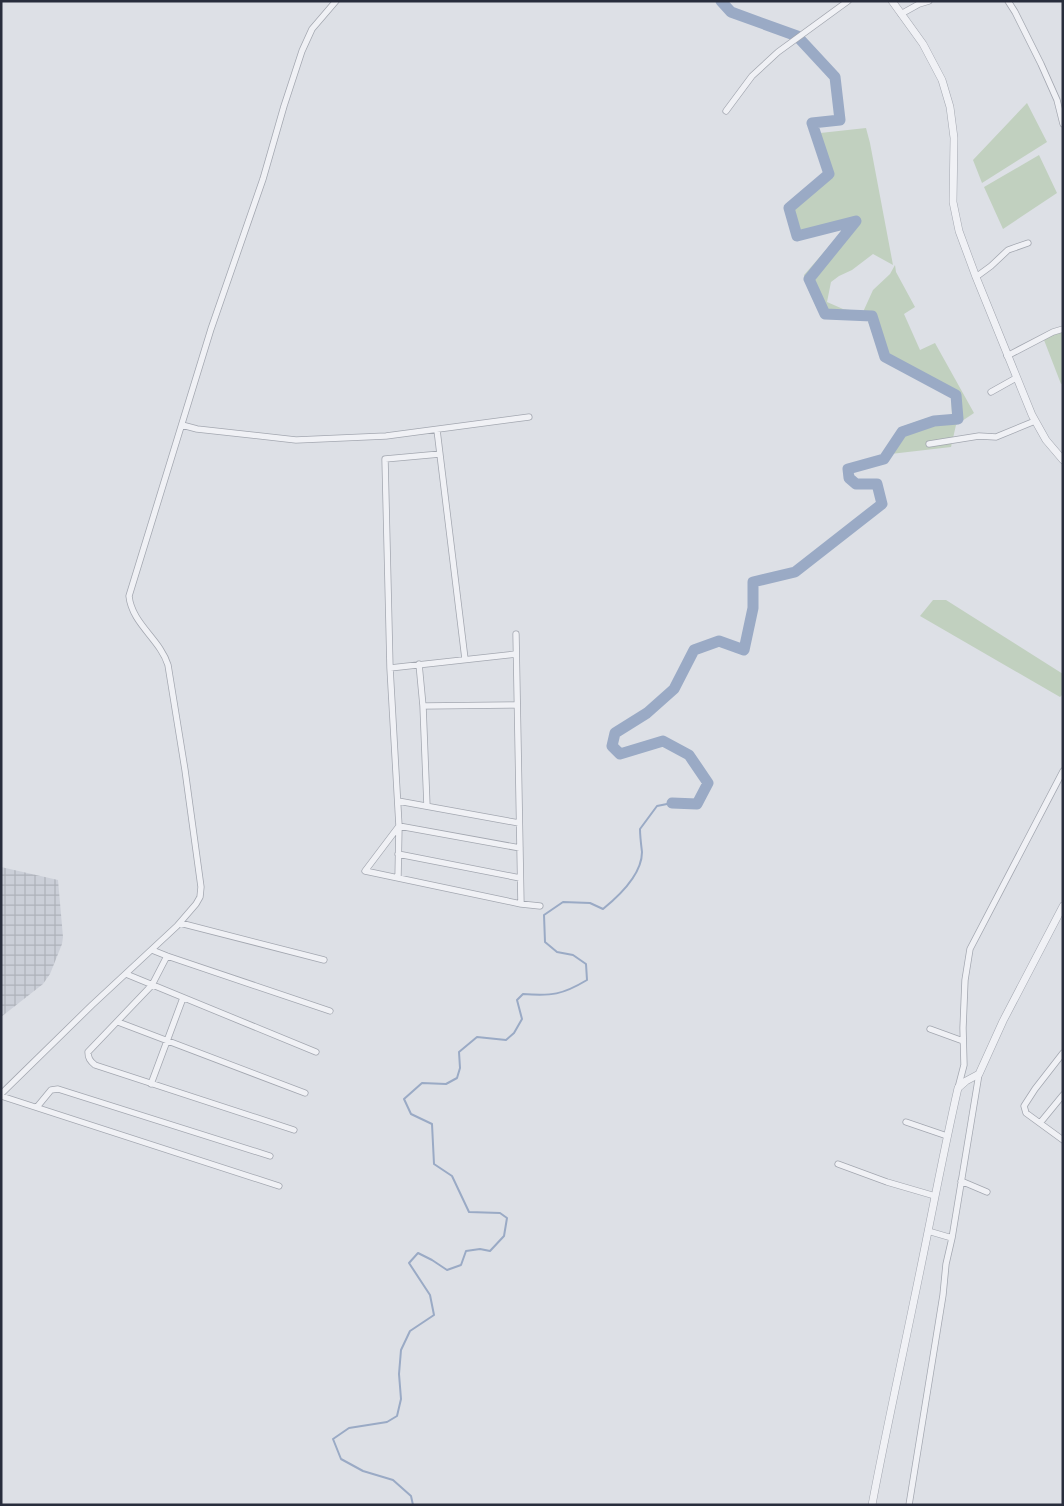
<svg xmlns="http://www.w3.org/2000/svg" width="1064" height="1506" font-family="'Varela Round',sans-serif">
<style>
.industrial{fill:url(#industrial-grid)}
.grass{fill:#c1d0bf}
.lines{fill:none;stroke-linecap:round;stroke-linejoin:round}
.stream{stroke:#9aaac5;stroke-width:2}
.river{stroke:#9aaac5;stroke-width:11}
.minor-casing{stroke:#a3a7b0;stroke-width:7}
.tertiary-casing{stroke:#a3a7b0;stroke-width:8}
.minor{stroke:#f0f1f5;stroke-width:5.5}
.tertiary{stroke:#f0f1f5;stroke-width:7}
</style>
<defs>
<pattern id="industrial-grid" width="8" height="8" patternUnits="userSpaceOnUse" patternTransform="scale(1.25)"><rect width="8" height="8" fill="#cbcfd8"/><path d="M0 4h8M4 0v8" fill="none" stroke="#aeb2ba"/></pattern>
</defs>
<rect width="100%" height="100%" fill="#dde0e6"/>
<path class="industrial" d="M1 867 58 880 63 937 62 944 50 974 43 984 1 1017Z"/>
<path class="grass" d="M1027 103 1047 142 982 183 973 160Z
M866 128 870 143 893 265 873 254 852 270 839 276 831 282 827 302 843 309 863 312 873 290 890 274 895 265 896 272 915 307 904 314 920 350 935 343 974 413 956 425 951 447 882 455 901 427 927 418 952 416 951 397 881 359 868 321 821 317 808 289 804 275 846 227 794 241 785 205 826 173 811 134Z
M1039 155 1057 193 1003 229 984 187Z
M1059 330H1063V383L1061 384 1044 340Z
M933 600H946L1063 674V694L1060 697 920 616Z"/>
<g class="lines">
<path class="stream" d="M413 1505 411 1496 393 1480 363 1471 341 1459 333 1439 349 1428 387 1422 397 1416 401 1399 399 1374 401 1350 410 1331 434 1315 430 1295 409 1263 418 1253 432 1260 447 1270 461 1265 466 1251 480 1249 490 1251 504 1236 507 1218 500 1213 469 1212 452 1176 434 1164 432 1124 411 1114 404 1099 422 1083 446 1084 457 1078 460 1068 459 1052 477 1037 506 1040 514 1033 522 1019 517 1000 523 994C552 996 562 995 587 980L586 964 573 955 557 952 545 942 544 915 563 902 590 903 603 909C619 896 642 874 642 852 641 844 640 836 640 829L657 806 672 803"/>
<path class="river" d="M672 803 697 804 708 783 689 755 663 741 620 754 612 746 615 733 647 713 674 689 694 650 719 641 744 650 753 608V582L795 572 882 504 877 484H856L849 478 848 469 884 459 902 432 934 421 958 419 956 395 885 357 872 316 825 314 809 279 856 221 797 236 789 208 829 174 812 123 840 120 835 77 797 36 731 12 721 1"/>
<defs>
<path id="minor" d="M1008 1 1015 12 1041 64 1057 100 1063 124
M901 14 919 4 929 1
M726 111 752 76 778 52 848 1
M976 277 991 266 1008 250 1028 243
M1007 356 1053 332 1063 329
M991 392 1016 378
M182 425 197 429 296 440 386 436 529 417
M437 430 465 659
M929 444 979 436 996 437 1035 421
M516 634 521 904
M419 664 423 706 427 806
M390 668 516 654
M423 706 517 705
M398 801 519 823
M520 848 399 826 365 871 521 904 540 906
M398 854 520 878
M398 878 399 826 390 668 385 459 440 454
M180 923 324 960
M152 950 167 956 330 1011
M167 956 152 985 88 1052C88 1058 90 1061 95 1065L294 1130
M126 974 316 1052
M118 1022 305 1093
M930 1029 963 1041
M1063 1053 1035 1089 1024 1106 1026 1113 1063 1140
M151 1084 183 998
M958 1088 964 1065 963 1028 965 980 970 949 1063 771
M1 1094 92 1005 177 926 196 904 200 897 201 887 185 770 168 665C160 639 132 624 129 596L211 329 263 179 284 106 302 51 312 29 336 1
M1 1096 279 1186
M37 1107 51 1090 58 1089 270 1156
M906 1122 947 1136
M1040 1123 1063 1095
M838 1164 887 1182 935 1196
M961 1181 987 1192
M928 1231 952 1238
M909 1505 943 1295 946 1264 952 1238 979 1074"/>
<path id="tertiary" d="M892 1 923 44 942 80 950 107 954 138 953 202 959 231 976 277 1032 415 1046 440 1063 460
M872 1505C885 1436 900 1368 914 1300 929 1229 942 1158 958 1088L966 1081 979 1074 1003 1021 1063 906"/>
</defs>
<use href="#minor" class="minor-casing"/>
<use href="#tertiary" class="tertiary-casing"/>
<use href="#minor" class="minor"/>
<use href="#tertiary" class="tertiary"/>
</g>
<rect width="1064" height="1506" fill="none" stroke="#282d3c" stroke-width="5"/>
</svg>
